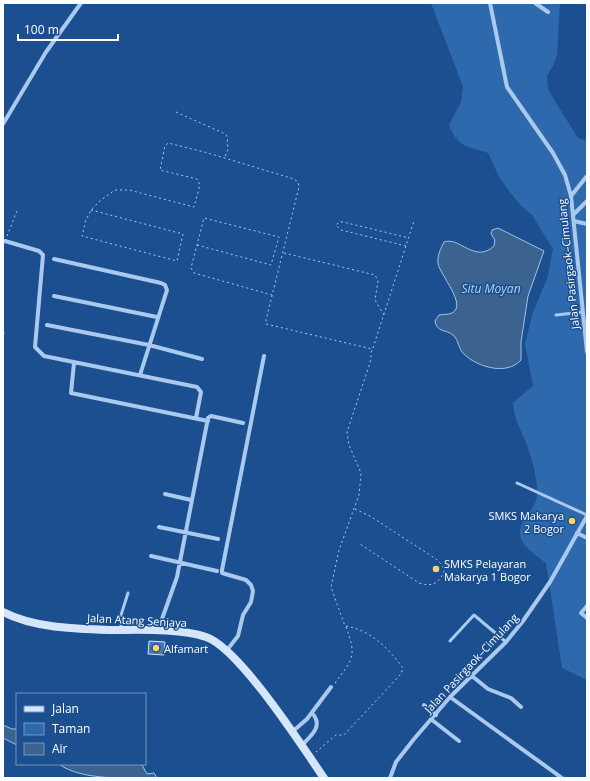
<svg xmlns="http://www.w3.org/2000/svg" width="590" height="781" font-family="'Open Sans',sans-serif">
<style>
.green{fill:#2e69ad}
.water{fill:#3c6290;stroke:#9cc4f0}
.building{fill:#4478b7;stroke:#cfe3fa}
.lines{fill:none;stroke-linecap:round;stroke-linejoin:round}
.path{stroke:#a9c9ee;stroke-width:1;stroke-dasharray:2 3;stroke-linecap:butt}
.lane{stroke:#a9c9ee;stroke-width:3}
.street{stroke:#a9c9ee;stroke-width:4}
.secondary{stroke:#d6e6fa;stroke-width:8}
.poi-dot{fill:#ffd166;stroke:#1b4f8f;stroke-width:1.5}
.labels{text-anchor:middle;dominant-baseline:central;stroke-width:3;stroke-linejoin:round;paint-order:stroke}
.street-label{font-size:11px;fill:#fff;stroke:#1b4f8f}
.poi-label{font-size:11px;fill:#fff;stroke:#1b4f8f;text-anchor:start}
.water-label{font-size:12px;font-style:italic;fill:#b5d3f5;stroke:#1b4f8f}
</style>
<rect width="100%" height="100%" fill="#1b4f8f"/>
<path class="green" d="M431 3H560L557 55 553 66 547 76 548 88 553 98 578 138 587 141V680L562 668 546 563C537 556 521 547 520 534 519 519 537 508 537 496 538 478 531 456 525 440 519 426 514 418 513 403L533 386 525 344 532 315 548 276 553 249 532 215 521 206 500 179 488 153C467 146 458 148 449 125L461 102 463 87Z"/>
<path class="water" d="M498 228 544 251 528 296 521 342V360C507 376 477 367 464 354 458 349 459 340 453 335 446 329 437 333 435 321L439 315C443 314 448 315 452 313 468 305 439 274 438 263 437 256 441 248 444 242 459 236 475 264 494 246L495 240 491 234 492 230Z
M3 725 12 729H17V745L3 738Z
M59 764H138L142 765 147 774 154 773 157 778C130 778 81 781 59 764Z"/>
<path class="building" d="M149 641 165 642 164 655 148 654Z"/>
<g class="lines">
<path class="path" d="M176 112 223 133 227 136 228 149 225 157
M91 210 183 234 177 261 82 236 86 220 91 210 101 200 115 190H129L194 207 200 185 197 179 160 170 165 146 168 143 208 153 294 179 298 182 299 187 266 320V324L372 349 370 363 347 432 349 445 361 473 359 495 339 550 331 587 345 626C371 630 388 648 403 668L401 674 344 735H336L316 752
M7 236 17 211
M197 245 271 265 279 237 204 218 191 268 194 273 272 295
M406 246 341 230 336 225 339 222H343L409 238
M284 253 375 275 378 281 375 300 384 315
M3 333H5
M373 348 414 221
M355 509 370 516 436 559 443 566 444 572C438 584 432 587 419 583L360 544
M335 683C353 659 357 656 346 627"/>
<path class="lane" d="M556 315 583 312
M517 483 587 515
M121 630V615L128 593
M450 641 474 615 506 642"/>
<path class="street" d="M490 3 507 87 553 153 565 175 571 196 587 352
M535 3 548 12
M3 124 46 52 81 3
M571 196 587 176
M573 215 587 201
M574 221 587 224
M5 241 39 251 43 255 35 347 44 356 197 387 201 392 196 418
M54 259 161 283 165 285 167 290 140 375
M54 296 157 317
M47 325 149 345 202 359
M74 363 71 393 208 421
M165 494 191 500
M159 527 218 539
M577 533 587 538
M151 556 217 571
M587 606 581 613 587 618
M160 631 162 619 177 577 208 418 211 416 243 423
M227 650 238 636 243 615 251 602 253 591 251 585 246 580 222 573V570L264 356
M472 676 488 689 511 698 521 707
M450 697 562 778
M424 705 436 715
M432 720 459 741
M292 732 307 719 331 687
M301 746C311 736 324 726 312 713
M390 778 396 762 414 739 450 697 506 642 523 621 550 582 587 516"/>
<path class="secondary" d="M3 612C34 628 75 629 110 630 138 630 180 628 206 637 239 648 302 746 324 778"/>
</g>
<g class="poi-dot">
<circle cx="572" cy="521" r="4"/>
<circle cx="436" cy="569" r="4"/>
<circle cx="156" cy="648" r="4"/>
</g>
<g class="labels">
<g class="street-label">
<text transform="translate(568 264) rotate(-96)">Jalan Pasirgaok–Cimulang</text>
<text transform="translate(137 620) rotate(3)">Jalan Atang Senjaya</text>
<text transform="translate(471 663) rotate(-47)">Jalan Pasirgaok–Cimulang</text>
</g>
<g class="poi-label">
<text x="564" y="515" text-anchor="end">SMKS Makarya<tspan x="564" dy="13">2 Bogor</tspan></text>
<text x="444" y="563">SMKS Pelayaran<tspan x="444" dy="13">Makarya 1 Bogor</tspan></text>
<text x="164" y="648">Alfamart</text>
</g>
<g class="water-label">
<text x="491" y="288">Situ Moyan</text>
</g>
</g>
<rect width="590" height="781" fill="none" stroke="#ffffff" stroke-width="8"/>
<rect x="16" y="693" width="130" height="72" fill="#1b4f8f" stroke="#7695bc"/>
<rect x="24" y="706" width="20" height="6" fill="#d6e6fa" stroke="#7695bc"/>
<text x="52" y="713" font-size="12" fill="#ffffff">Jalan</text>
<rect x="24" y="723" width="20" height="12" fill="#2e69ad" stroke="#7695bc"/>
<text x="52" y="733" font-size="12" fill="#ffffff">Taman</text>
<rect x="24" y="743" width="20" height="12" fill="#3c6290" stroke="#7695bc"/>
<text x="52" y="753" font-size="12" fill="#ffffff">Air</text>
<path d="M18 34v6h100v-6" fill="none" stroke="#ffffff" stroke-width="2"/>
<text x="24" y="34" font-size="12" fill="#ffffff" stroke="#1b4f8f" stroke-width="3" paint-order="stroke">100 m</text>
</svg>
